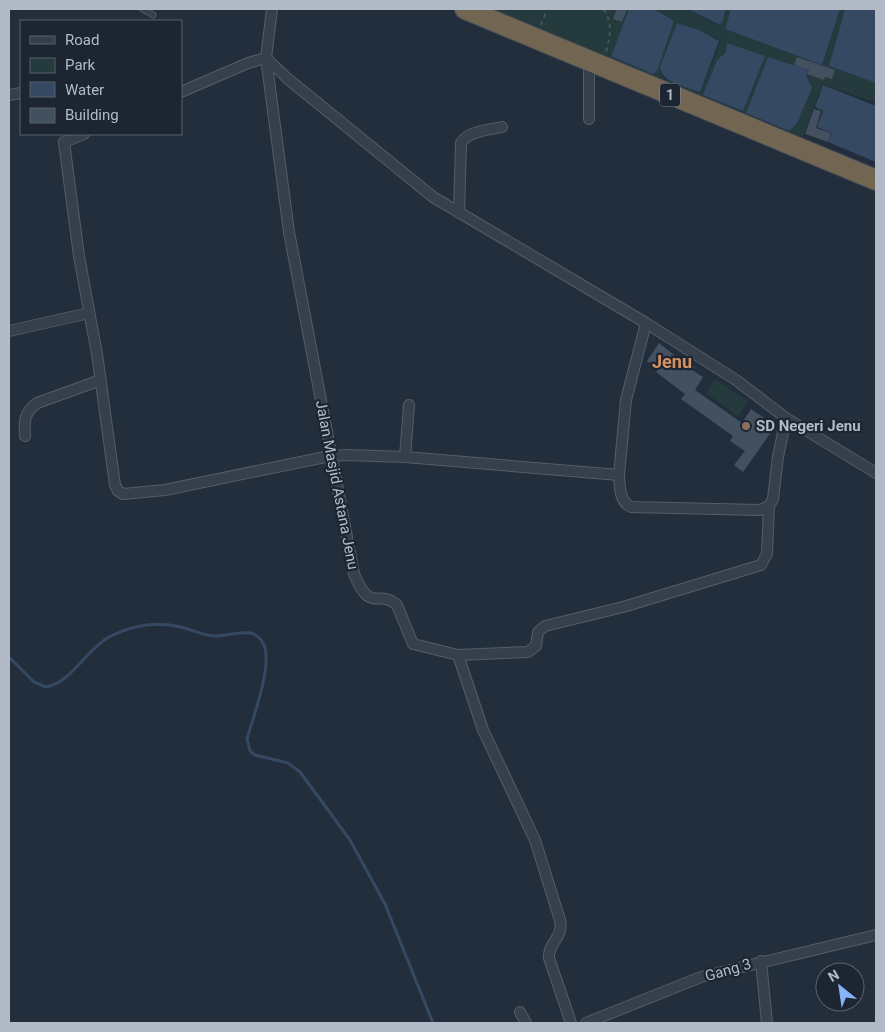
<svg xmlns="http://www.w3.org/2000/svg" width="885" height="1032" font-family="Roboto,sans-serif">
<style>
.green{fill:#243a3d;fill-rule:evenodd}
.water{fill:#364963}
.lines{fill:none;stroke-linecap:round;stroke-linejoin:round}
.stream{stroke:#364963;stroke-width:3}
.building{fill:#435060}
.lane-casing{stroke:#545d6a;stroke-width:7}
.street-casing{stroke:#545d6a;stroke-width:12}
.highway-casing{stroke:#414a57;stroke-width:22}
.path{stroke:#42575a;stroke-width:2;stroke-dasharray:4 4;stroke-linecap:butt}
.lane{stroke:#363f4c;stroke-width:5}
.street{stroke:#363f4c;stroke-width:10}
.highway{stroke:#726653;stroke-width:20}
.education-dot{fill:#8d6e63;stroke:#1c2531;stroke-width:2}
.labels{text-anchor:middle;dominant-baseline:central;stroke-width:4.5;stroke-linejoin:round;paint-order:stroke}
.shield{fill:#1c2531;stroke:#858d9b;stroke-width:1}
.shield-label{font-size:14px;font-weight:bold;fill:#b2bac8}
.poi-label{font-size:15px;font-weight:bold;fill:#b2bac8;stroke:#1c2531;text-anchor:start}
.street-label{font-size:15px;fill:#b2bac8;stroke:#1c2531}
.quarter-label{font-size:18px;font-weight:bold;fill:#d5915f;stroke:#1c2531}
</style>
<rect width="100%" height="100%" fill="#222e3c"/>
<path class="green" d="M491 9H629L611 56 674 21 654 9H688L715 24 722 23 726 9H731L725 29 822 65 840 9H845L829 66 876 83V103L822 84 803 137ZM679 23 717 39 720 43 700 92 663 78 660 72ZM727 44 743 111 722 54 726 52Z
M715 379 748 402 738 416 706 393Z"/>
<path class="water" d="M629 9H654L674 21 657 71 653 74 611 56Z
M688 9H726L722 23 718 24Z
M731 9H840L822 65 725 29Z
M845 9H876V83L829 66Z
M677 23 699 30 719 41 700 92C687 87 661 83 660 67Z
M727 43 765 56 743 111 703 95 717 60 726 52Z
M768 57 808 70 806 75 812 88 797 123 789 131 746 113Z
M823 85 876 106V162L828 142 832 133 817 127 823 111 815 107Z"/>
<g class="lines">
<path class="stream" d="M9 657 34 682 46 687C71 683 87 648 111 636 133 625 157 621 181 627 192 630 202 635 214 636 231 637 253 624 263 643 274 663 253 717 247 739L250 751 255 755 288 763 300 772 350 840 385 904 433 1023"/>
</g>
<path class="building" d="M617 9H627L622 22 613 19Z
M797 57 835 70 832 79 825 77 824 80 807 74 809 70 794 65Z
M814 109 821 111 816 128 831 133 828 142 805 134Z
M659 343 682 361 683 359 695 367 692 370 703 377 695 390 742 423 751 409 764 418 762 421 774 428 743 472 734 465 745 451 730 441 733 436 681 399 685 394 656 372 658 369 647 361Z"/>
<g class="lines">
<defs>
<path id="lane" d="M143 9 153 15"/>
<path id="street" d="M272 9 266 58 289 232 354 574C371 615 378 588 397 605L413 644 458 655 483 730 535 840 560 920C564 938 548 942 549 958L571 1023
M589 61V119
M181 92 248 63 266 58 288 79 433 197 646 323 736 380 786 418 876 473
M9 95 21 93
M84 134 64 142 79 256 97 354 115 485 118 491 123 494 165 490 330 456 347 455 405 457 619 475C620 487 619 501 631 507L760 510 769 506 773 499 778 457 786 418
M459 213 461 143C468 131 489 130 502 127
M9 331 89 313
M25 436C24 421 24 413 37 403L101 380
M405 457 409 405
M619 475 626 400 646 323
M458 655 528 652 536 646 538 632 545 626 623 607 761 565 767 554 769 506
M761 961 767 1023
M520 1012 526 1023
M586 1023 701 977 876 935"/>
<path id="highway" d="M465 9 876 180"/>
</defs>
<use href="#lane" class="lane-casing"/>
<use href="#street" class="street-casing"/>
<use href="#highway" class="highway-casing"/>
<path class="path" d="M604 9C613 24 610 36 606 52
M541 25 547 9"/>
<use href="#lane" class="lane"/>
<use href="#street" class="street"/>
<use href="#highway" class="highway"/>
</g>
<circle class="education-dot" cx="746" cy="426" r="5"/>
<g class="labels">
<rect class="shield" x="660" y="83.5" width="20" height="23" rx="4"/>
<g class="shield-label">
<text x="670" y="95">1</text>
</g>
<g class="poi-label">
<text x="756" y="426">SD Negeri Jenu</text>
</g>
<g class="street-label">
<text transform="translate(337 485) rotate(79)">Jalan Masjid Astana Jenu</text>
<text transform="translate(728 970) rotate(-16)">Gang 3</text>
</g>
<g class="quarter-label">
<text x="672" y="361">Jenu</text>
</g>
</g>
<rect width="885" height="1032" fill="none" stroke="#b2bac8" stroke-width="20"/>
<rect x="20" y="20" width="162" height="115" fill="#1c2531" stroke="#58616d"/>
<rect x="30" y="36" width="25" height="8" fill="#363f4c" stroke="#58616d"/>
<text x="65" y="45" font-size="15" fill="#b2bac8">Road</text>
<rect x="30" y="58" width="25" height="15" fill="#243a3d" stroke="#58616d"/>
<text x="65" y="70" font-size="15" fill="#b2bac8">Park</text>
<rect x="30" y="82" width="25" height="15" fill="#364963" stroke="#58616d"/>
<text x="65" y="95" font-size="15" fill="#b2bac8">Water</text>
<rect x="30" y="108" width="25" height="15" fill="#435060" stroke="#58616d"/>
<text x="65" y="120" font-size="15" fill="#b2bac8">Building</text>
<g transform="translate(840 987) rotate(330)"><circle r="24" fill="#1c2531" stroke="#58616d"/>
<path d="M0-4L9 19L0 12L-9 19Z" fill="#86b3f9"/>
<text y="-8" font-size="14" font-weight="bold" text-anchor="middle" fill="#b2bac8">N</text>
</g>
</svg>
